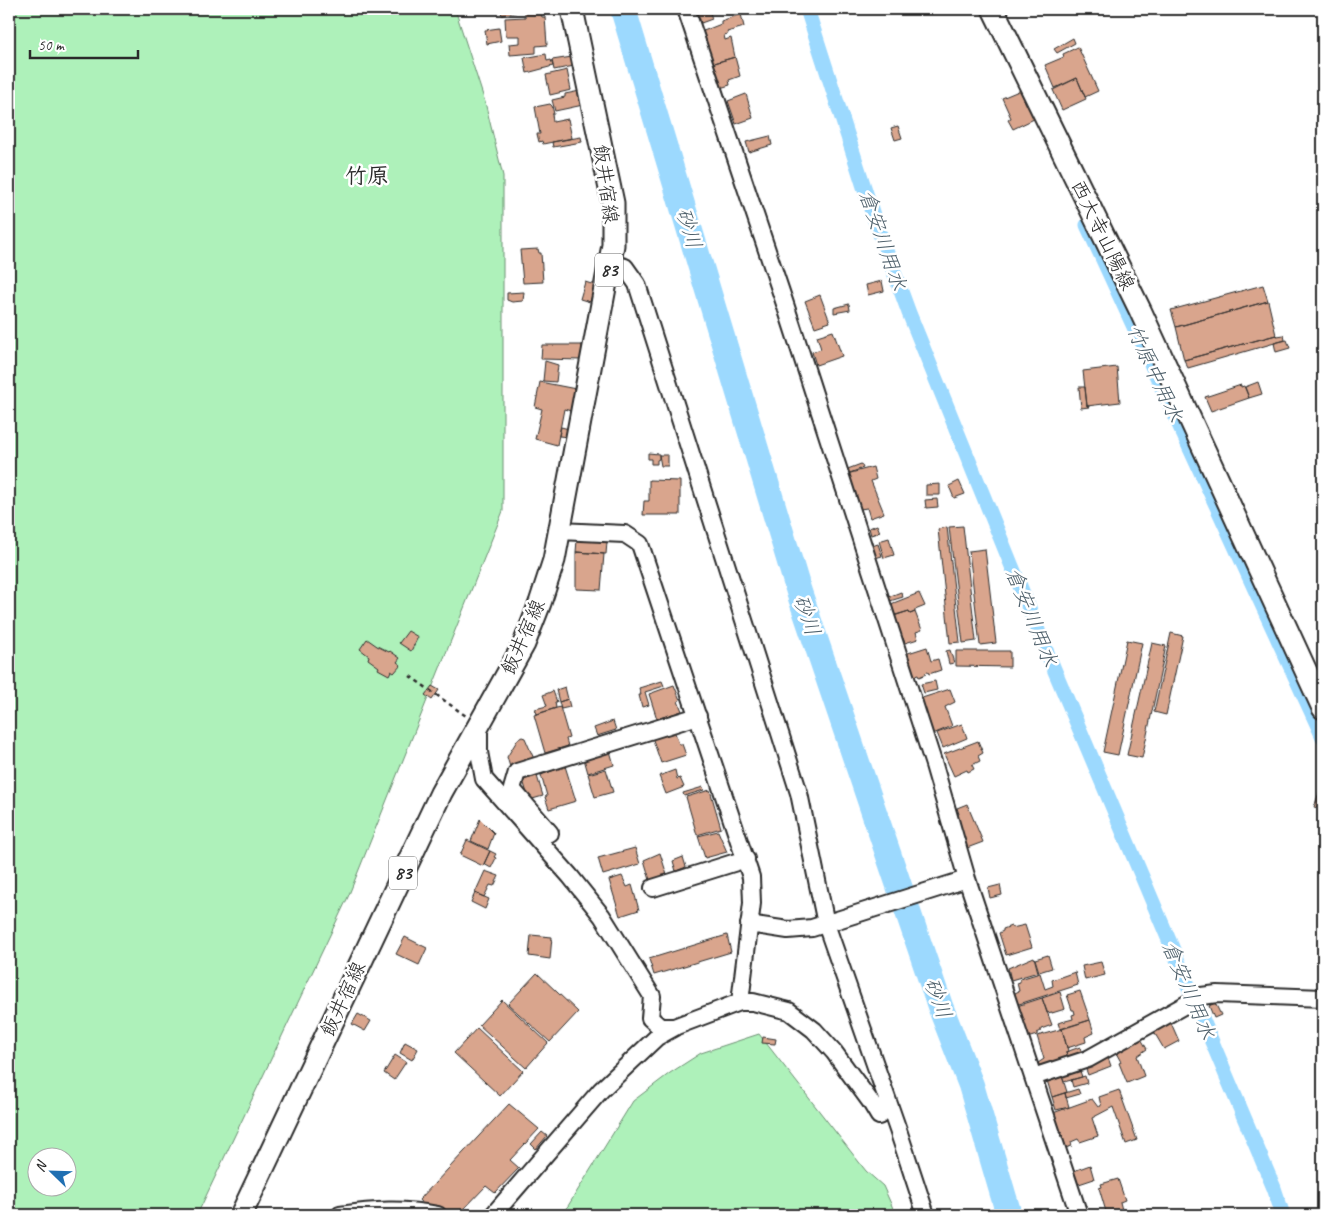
<svg xmlns="http://www.w3.org/2000/svg" width="1332" height="1224" font-family="Caveat,'Klee One',sans-serif">
<style>
.green{fill:#aef1ba;stroke:#6c8e72;fill-rule:evenodd}
.lines{fill:none;stroke-linecap:round;stroke-linejoin:round}
.canal{stroke:#9cd9fe;stroke-width:15}
.river{stroke:#9cd9fe;stroke-width:26}
.building{fill:#d9a58d;stroke:#2b2b2b}
.minor-casing{stroke:#2b2b2b;stroke-width:20}
.major-casing{stroke:#2b2b2b;stroke-width:25}
.path{stroke:#2b2b2b;stroke-width:2.5;stroke-dasharray:4 4;stroke-linecap:butt}
.minor{stroke:#fff;stroke-width:16}
.major{stroke:#fff;stroke-width:21}
.labels{text-anchor:middle;dominant-baseline:central;stroke-width:5;stroke-linejoin:round;paint-order:stroke}
.shield{fill:#fff;stroke:#6b6b6b;stroke-width:1}
.shield-label{font-size:19px;font-weight:bold;fill:#2b2b2b}
.street-label{font-size:20px;fill:#2b2b2b;stroke:#fff}
.water-label{font-size:21px;font-style:italic;fill:#4d5f6a;stroke:#fff}
.quarter-label{font-size:22px;font-weight:bold;fill:#2b2b2b;stroke:#fff}
</style>
<rect width="100%" height="100%" fill="#fff"/>
<filter id="ink" filterUnits="userSpaceOnUse"><feTurbulence type="fractalNoise" baseFrequency=".02" numOctaves="2"/><feDisplacementMap in="SourceGraphic" scale="10" xChannelSelector="R" yChannelSelector="G"/><feConvolveMatrix kernelMatrix="1 2 1 2 8 2 1 2 1" color-interpolation-filters="sRGB"/></filter>
<g filter="url(#ink)">
<path class="green" d="M9 9H455L485 102 503 176V511L348 897 197 1215H9ZM38 1156H68V1186H38Z
M759 1034 866 1171 883 1186 896 1215H560L568 1206 633 1101 670 1073 701 1053Z"/>
<g class="lines">
<path class="canal" d="M807 9 873 215 909 313 1046 650 1274 1188 1283 1215
M1087 225 1323 737"/>
<path class="river" d="M623 9 799 592 940 1006 971 1085 1009 1215"/>
</g>
<path class="building" d="M497 9H515L516 12 502 15 501 12H498Z
M709 9 712 19 701 23 698 13Z
M525 12H541L542 17H545L547 45 536 46V53L510 55 509 44 520 43V36H506L505 18 525 17Z
M741 14 744 27 727 32 728 34 724 35 725 40 731 38 735 57 711 64 701 32 721 24V21Z
M499 28 501 41 487 44 485 30Z
M1073 38 1075 43 1057 53 1054 49Z
M1078 47 1098 91 1085 97 1077 78 1055 88 1045 65 1064 57 1063 54Z
M546 54 547 61 551 60 553 66 527 73 524 58Z
M572 57 574 66 554 70 552 60Z
M735 57 740 76 729 80 730 85 720 88 711 64Z
M567 70 571 90 550 95 546 75Z
M1077 78 1086 99 1062 110 1053 90Z
M1021 90 1034 119 1013 129 1008 120 1011 118 1002 98Z
M580 91 583 105 555 111 552 100 565 97V94Z
M746 94 753 118 736 124 728 101Z
M550 104 552 106 554 114H552L553 122 568 119 572 138 543 144 542 141 539 142 537 134H540L535 107Z
M898 126 902 138 895 140 891 128Z
M770 136 772 145 749 152 746 142Z
M581 137 582 142 553 147 552 142Z
M538 249 539 253H541L543 282 523 283 520 250Z
M882 281 884 291 868 295 866 285Z
M585 282 595 285 590 302 580 299Z
M1263 285 1268 301 1176 327 1171 310Z
M524 292 523 301 512 302 507 300V293Z
M820 295 830 322 815 327 805 301Z
M1268 301 1276 335 1184 360 1176 327Z
M849 304 850 310 834 313V308Z
M833 331 842 356 816 365 812 352 821 349 817 336Z
M1276 335 1277 336 1284 335 1285 340 1188 368 1184 360Z
M1287 340 1290 348 1276 352 1274 343Z
M542 345H582V360L541 359Z
M545 361 558 365 556 382 543 381Z
M1117 367 1120 402 1087 406 1083 371Z
M540 382 576 389 571 411 564 409 557 445 535 439 542 409 535 407Z
M1258 382 1262 394 1249 398 1245 387Z
M1241 385V387L1244 386 1249 398 1211 411 1205 397Z
M1079 387H1085L1087 406H1089V407L1081 408Z
M561 427 569 429 568 437 559 436Z
M648 453 659 454V459L657 460V464H651V459H648Z
M659 455H668V466H661Z
M861 464 863 468 847 474 845 470Z
M873 467 876 479 871 481 884 513 870 518 867 508 860 509 847 474Z
M649 480 680 481V515H643L644 501H649Z
M959 481 965 494 954 498 949 486Z
M940 484V495H926V485Z
M937 499 938 507 926 508 925 500Z
M877 525 880 532 871 535 869 528Z
M963 526 976 641 963 643 949 527Z
M947 527 960 642 950 643 938 529Z
M889 538 894 555 884 558 879 541Z
M577 540 607 542 606 554 576 552Z
M878 544 882 556 875 558 872 546Z
M985 549 996 643 980 645 969 551Z
M576 552 604 554 601 590 576 589Z
M901 592 903 597 890 601 888 597Z
M919 593 925 606 915 610V612L910 614 909 611 894 616 891 604Z
M909 611 910 614 915 612 922 630 916 632 918 639 905 643 903 638 900 639 892 616Z
M408 631 418 637 411 651 399 643Z
M1171 633 1183 636 1166 715 1154 712Z
M367 639 377 646 389 652 390 651 400 658 397 662 401 665 394 673 391 671 389 675 378 669 379 667 368 659 369 656 360 649Z
M1127 640 1142 643 1118 755 1103 752Z
M1152 643 1166 646 1142 758 1127 755Z
M927 647 931 661 938 659 941 670 929 674 928 672 925 673 926 674 919 677 918 675 912 677 905 654Z
M950 650 954 663 949 664 946 651Z
M956 651H1010V667L956 666Z
M662 681 664 686 645 692 649 705 642 707 639 695H641L639 688Z
M935 681 937 690 924 693 921 684Z
M674 685 680 700 678 701 682 711 657 719 649 694Z
M432 686 439 690 432 700 425 695Z
M565 687 568 699 559 702 556 690Z
M950 689 955 702 945 707 952 726 933 734 919 699Z
M553 691 557 702H555L556 708 537 714 535 709 547 706 543 695Z
M568 699 570 707 561 709 559 702Z
M560 707 569 738 566 739 568 746 545 753 534 715Z
M613 721 616 730 597 736 594 728Z
M962 724 967 738 943 748 937 733Z
M674 730 679 744H682L686 755 661 763 652 737Z
M522 737 525 738 534 759 510 767 507 757 518 739Z
M978 741 983 753 978 756 980 761 972 765 974 769 968 772 967 770 954 776 944 754Z
M610 751 614 765 588 773 584 759Z
M565 766 576 801 549 809 545 797 547 796 541 775Z
M606 769 613 792 595 797 588 774Z
M675 770 677 779 680 778 684 787 666 794 659 776Z
M537 776 543 796 529 800 523 780Z
M1322 784 1323 785V810L1314 807Z
M703 787 704 790 684 796 683 793Z
M710 790 721 828 697 835 686 797Z
M967 804 983 842 967 848 954 817 959 814 957 808Z
M480 819 494 833 488 849 471 841Z
M718 831 727 852 705 858 698 836Z
M467 840 490 851 483 866 460 855Z
M635 848 640 864 603 875 598 858Z
M490 851 496 854 494 857 496 858 491 868 484 864Z
M660 853 667 875 650 880 644 860Z
M683 857 686 867 676 871 673 861Z
M485 871 499 876 494 886 490 885 484 897 475 893Z
M622 876 627 887 632 885 639 910 620 916 609 880Z
M1000 885 1002 895 990 898 988 888Z
M475 893 489 899 485 909 471 902Z
M1025 925 1032 947 1006 955 999 933 1003 931V929L1011 926 1012 928Z
M531 935 552 937 550 959 529 956Z
M727 935 731 952 654 975 649 959Z
M405 937 427 948 419 965 396 954Z
M1048 955 1052 968 1039 972 1035 959Z
M1034 957 1038 972 1011 980 1008 968Z
M1101 962 1105 975 1085 980 1082 966Z
M1075 972 1078 985 1016 1005 1013 994 1019 991 1017 983 1020 982V979L1040 973 1045 989 1053 986 1052 980Z
M537 973 578 1012 550 1042 508 1004Z
M1080 991 1090 1020 1060 1029 1058 1023 1073 1019 1072 1015 1075 1014 1074 1010H1072L1067 995Z
M1060 992 1065 1009 1052 1013V1012L1047 1013 1042 998Z
M1042 998 1052 1025 1041 1029V1031L1037 1033V1035L1027 1038 1017 1006Z
M502 1000 548 1043 526 1068 479 1025Z
M1215 1003 1221 1015 1214 1018 1209 1006Z
M358 1014 371 1021 365 1031 352 1024Z
M1090 1020 1094 1033 1085 1037 1086 1042 1067 1048 1062 1029Z
M1171 1023 1179 1041 1164 1049 1154 1032Z
M477 1028 523 1071 500 1096 454 1053Z
M1062 1029 1068 1051 1066 1052 1069 1061 1040 1070 1038 1063 1044 1059 1037 1036Z
M763 1037 776 1039 775 1044 762 1043Z
M1140 1037 1147 1049 1137 1056 1144 1076 1127 1083 1119 1063 1121 1062 1115 1051Z
M405 1042 418 1049 412 1060 400 1053Z
M1080 1047 1083 1057 1069 1061 1066 1052Z
M395 1055 406 1062 394 1080 384 1073Z
M1107 1055 1111 1066 1088 1075 1084 1064Z
M1079 1068 1082 1077 1064 1082 1061 1073Z
M1061 1073 1067 1092 1052 1097 1046 1077Z
M1085 1076 1087 1083 1073 1087 1071 1080Z
M1078 1089 1080 1094 1066 1098 1065 1093Z
M1119 1090 1137 1140 1126 1144 1113 1107 1092 1118 1098 1136 1080 1142 1078 1139 1071 1142 1072 1146 1065 1148 1053 1113 1092 1099 1098 1107 1101 1106 1099 1097Z
M1065 1093 1069 1107 1056 1110 1052 1097Z
M509 1104 539 1129 510 1160 519 1168 495 1193 486 1186 464 1209 470 1214 469 1215H460L426 1208 419 1200Z
M542 1132 547 1136 536 1149 531 1144Z
M1090 1165 1094 1179 1076 1185 1071 1172Z
M1118 1179 1125 1200 1120 1202 1122 1210 1107 1215 1099 1188 1102 1187 1101 1184Z"/>
<g class="lines">
<defs>
<path id="minor" d="M686 9 785 304 934 765 967 879 1079 1215
M610 263 625 267 637 284 799 793 826 924 898 1130 926 1215
M559 531 625 534 640 544 751 877 752 903 740 1002
M479 725V752L484 779 570 876 602 916 652 996 650 1018 660 1027H674L740 1002H753L789 1011 814 1030 834 1052 870 1101 879 1116
M550 833 512 789 517 772 698 716
M653 888 746 859
M749 924 788 930 812 928 967 879
M1033 1077 1088 1059 1201 996 1217 994 1323 998
M340 1215C373 1210 404 1208 438 1215
M493 1215 601 1090 657 1037 675 1027"/>
<path id="major" d="M993 9 1140 310 1323 708
M241 1215 441 793 524 644 540 603 554 560 613 245V203L572 9"/>
</defs>
<use href="#minor" class="minor-casing"/>
<use href="#major" class="major-casing"/>
<path class="path" d="M410 676 466 716"/>
<use href="#minor" class="minor"/>
<use href="#major" class="major"/>
</g>
</g>
<g class="labels">
<g class="shield">
<rect x="595" y="253.5" width="28" height="33" rx="4"/>
<rect x="389" y="856.5" width="28" height="33" rx="4"/>
</g>
<g class="shield-label">
<text x="609" y="270">83</text>
<text x="403" y="873">83</text>
</g>
<g class="street-label">
<text transform="translate(606 184) rotate(82)">飯井宿線</text>
<text transform="translate(1103 235) rotate(64)">西大寺山陽線</text>
<text transform="translate(523 637) rotate(-66)">飯井宿線</text>
<text transform="translate(343 999) rotate(-65)">飯井宿線</text>
</g>
<g class="water-label">
<text transform="translate(689 228) rotate(73)">砂川</text>
<text transform="translate(883 240) rotate(71)">倉安川用水</text>
<text transform="translate(1155 373) rotate(65)">竹原中用水</text>
<text transform="translate(807 615) rotate(71)">砂川</text>
<text transform="translate(1032 617) rotate(68)">倉安川用水</text>
<text transform="translate(1189 990) rotate(67)">倉安川用水</text>
<text transform="translate(938 998) rotate(70)">砂川</text>
</g>
<g class="quarter-label">
<text x="367" y="176">竹原</text>
</g>
</g>
<rect width="1332" height="1224" fill="none" stroke="#fff" stroke-width="30"/>
<rect x="15" y="15" width="1302" height="1194" fill="none" stroke="#2b2b2b" stroke-width="2" filter="url(#ink)"/>
<g transform="translate(52 1172) rotate(293)"><circle r="24" fill="#ffffff" stroke="#aaaaaa"/>
<path d="M0-4L9 19L0 12L-9 19Z" fill="#1f6fb2"/>
<text y="-8" font-size="14" font-weight="bold" text-anchor="middle" fill="#2b2b2b">N</text>
</g>
<path d="M30 50v8h108v-8" fill="none" stroke="#2b2b2b" stroke-width="2.5"/>
<text x="38" y="50" font-size="15" fill="#2b2b2b" stroke="#ffffff" stroke-width="4" paint-order="stroke">50 m</text>
</svg>
